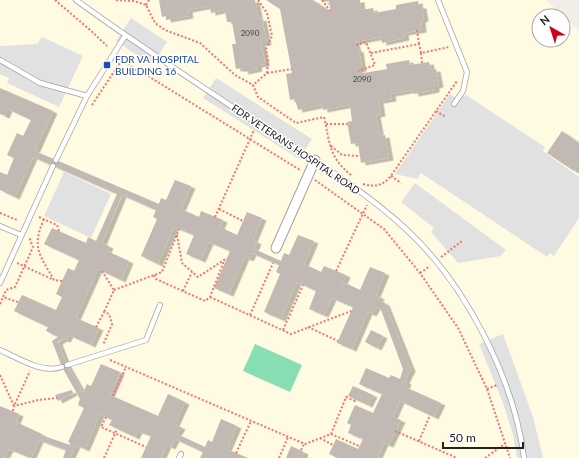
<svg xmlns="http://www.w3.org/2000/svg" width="579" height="458" font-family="Lato,sans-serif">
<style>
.education{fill:#fffbe3;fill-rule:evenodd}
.pitch{fill:#87deb3}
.parking{fill:#e1e1e1}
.building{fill:#c2b8b4;filter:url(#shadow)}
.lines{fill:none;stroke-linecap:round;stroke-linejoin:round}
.service-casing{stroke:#a2a2a2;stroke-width:6}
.minor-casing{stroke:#a2a2a2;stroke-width:11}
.path{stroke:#f87173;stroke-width:2;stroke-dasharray:2 2;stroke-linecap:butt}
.service{stroke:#fff;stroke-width:4.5}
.minor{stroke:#fff;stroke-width:9}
.transit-dot{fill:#1a4fb4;stroke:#fff;stroke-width:1.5}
.labels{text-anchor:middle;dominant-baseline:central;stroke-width:3;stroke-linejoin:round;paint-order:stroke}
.number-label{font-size:8px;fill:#494746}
.transit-label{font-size:10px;fill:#164399;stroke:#fff;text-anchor:start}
.street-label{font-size:10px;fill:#212121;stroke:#fff}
</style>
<defs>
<filter id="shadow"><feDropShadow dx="4.5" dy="2.5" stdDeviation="0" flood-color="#0004"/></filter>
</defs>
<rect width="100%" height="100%" fill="#f1ede7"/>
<path class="education" d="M0 0H546L579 31V458H0ZM539 16H563V40H539Z"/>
<path class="pitch" d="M255 344 302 365 290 392 243 371Z"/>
<path class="parking" d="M131 18 167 42 152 65 116 41Z
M42 37 83 56 59 107 7 83 9 78 0 74V46L37 44Z
M216 78 312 139 299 159 203 98Z
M450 94 458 99 466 95 545 147 543 151 579 177V218L554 256 550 253 547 257 421 173 417 179 395 174Z
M64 172 111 194 91 238 44 216Z
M415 183 506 250 501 256 458 263 431 232 434 228 401 202Z
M503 334 533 417 543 458H517L513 435 503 403 479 344Z"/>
<path class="building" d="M159 0H255L259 19 262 18 267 43H261L265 64 257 65 258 69 244 72 243 68 236 69 232 44H236L232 22H227L225 10 211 13 210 6 188 10 189 16 166 20V16L162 17Z
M266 0H313L331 12 329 1 323 2V0H360L361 10 373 8 374 13 396 9V5L418 1 419 6H422L424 19 421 20 422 30 404 33 405 38 382 43 381 37 355 42 357 50 359 49 362 69 358 70V74L387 69 386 64 409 60 410 65 429 62 431 70 436 69 439 85 435 86V90L414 94 413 90 391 94 392 99 379 101 381 114 376 115 380 136 385 135 389 158 361 163 358 143 351 144 347 122 352 121 350 105 323 110 322 105 298 110 295 99 290 100 286 74 292 73 280 9Z
M0 88 53 111 35 151 159 204 161 198 166 200 175 180 191 186 181 209 199 217 201 211 223 220 220 227 237 235 247 212 262 218 253 240 257 242 254 249 281 261 284 253 289 255 298 235 314 241 304 264 321 272 324 266 346 275 343 282 360 290 370 267 385 273 376 295 380 297 379 300 385 303 411 369 405 381 407 382 405 387 441 403 434 417 400 401 393 417 401 420 389 445 384 443 378 456 382 458H338L329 454 336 439 358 449 363 439 348 433 351 425 347 423 355 405 373 413 382 394 359 384 366 368 389 378 391 375 400 379 403 369 381 310 376 307 372 314 368 312 352 349 337 343 353 307 332 298 324 315 309 309 316 291 297 282 281 319 264 312 280 274 276 272 279 265 252 253 249 259 245 257 229 294 214 288 230 251 209 242 201 260 186 254 194 235 174 227 158 264 141 256 157 219 153 217 156 210 122 195 102 243 109 246 107 251 129 261 121 280 98 269 76 318 99 328 91 345 69 335 66 340 63 339 58 342 67 365 83 393 87 384 91 386 101 364 120 372 110 395 158 416 168 394 185 402 175 424 181 427 177 434 205 447 208 440 212 442 221 419 237 426 227 449 248 458H200L203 452 175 439 171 447 167 445 161 458H141L151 436 138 431 135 437 109 425 112 420 100 414 85 449 76 445 70 458H63L66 450 39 440 31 458 9 449 4 458H0V406L19 414 16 422 42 434 41 435 70 445V443L68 442 84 408 78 405 80 399 62 367 52 341 58 337 46 331 48 327 14 311 22 295 56 310 62 297 56 294 68 268 74 271 79 260 44 244 52 228 86 243 88 237 96 241 117 194 33 157 15 197 0 190V172L7 175 14 158 7 155 17 133 23 136 31 120 8 109 5 116 0 114Z
M562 131 579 143V163L574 171 547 153Z
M371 330 383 336 377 348 365 342Z
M353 386 373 395 368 405 348 396Z
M72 390 73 393 58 401 55 395Z
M291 446 304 452 302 458H286Z"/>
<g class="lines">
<defs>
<path id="service" d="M76 0C136 44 197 83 258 124 309 157 363 189 407 230 466 285 514 379 524 458
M438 0 467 72 463 91 454 104
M0 60 40 83 87 96
M56 160 87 96 125 36
M0 226 21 235
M0 283 53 166
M0 350C18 358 42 374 62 367
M67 365 146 340 160 305
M179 458 181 454"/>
<path id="minor" d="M276 248 315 160"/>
</defs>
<use href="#service" class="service-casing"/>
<use href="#minor" class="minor-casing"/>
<path class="path" d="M55 0 89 29 107 46
M116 0 134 1 146 5 155 23 165 30 200 43 235 75 253 85
M258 0 267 13 272 36 266 49 268 61 267 73 253 85 258 97 296 123 324 117C330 144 329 157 351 175
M322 0 331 12
M146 5 149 0
M417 30 419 44
M356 45 366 42 375 65 358 71
M371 53 419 44 421 53 449 47
M421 53 422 63
M267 73 292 69
M92 105 123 58 138 73 148 76 300 170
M436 111 446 117
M326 124H347
M331 146 342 155 360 156
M391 176 401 183
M315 180 384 229 420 273 458 328 487 389 510 458
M363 184C375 187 382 186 390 177L457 81
M219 209 243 221
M0 213 17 220
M39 217 57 225 59 231
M215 217 254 130
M44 219C31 248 40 255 54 280L62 281
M177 235 182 263 198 277 227 258
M441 257 462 241
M17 263 54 280
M102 271 114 290 104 312
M336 271 367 205
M420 273 430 266
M154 275 156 279 205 301 210 297 224 261
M114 290 162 272 179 229
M183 291 192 272
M210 297 291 334 351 311
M18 302 3 297 6 290 15 287 33 247 29 237
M0 304 3 297
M250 315 273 263
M96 327 104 312 109 314 112 324 103 345
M308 327 338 341
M283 330 303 285
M110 360 305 444 331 434 346 397 355 401 356 399
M0 375 14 406 30 371
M487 389 497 385
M113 396 126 367
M13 411 14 406 38 400 57 398
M106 417 101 427 146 447
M395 431 457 458
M331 434 359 446
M320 438 333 445
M419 441 430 415
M301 450 304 444
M236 453 251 421
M104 458 117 429
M279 458 288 437
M485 458 506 443"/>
<use href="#service" class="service"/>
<use href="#minor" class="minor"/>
</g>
<rect class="transit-dot" x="103" y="61" width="8" height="8" rx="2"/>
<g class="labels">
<g class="number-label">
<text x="250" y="33">2090</text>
<text x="362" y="79">2090</text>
</g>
<g class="transit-label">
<text x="115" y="59">FDR VA HOSPITAL<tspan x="115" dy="12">BUILDING 16</tspan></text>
</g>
<g class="street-label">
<text transform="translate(296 149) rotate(34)">FDR VETERANS HOSPITAL ROAD</text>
</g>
</g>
<g transform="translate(551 28) rotate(321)"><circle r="19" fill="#ffffff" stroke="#a6a6a6"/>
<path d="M0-3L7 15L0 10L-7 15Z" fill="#ce031a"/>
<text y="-6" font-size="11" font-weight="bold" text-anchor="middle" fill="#212121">N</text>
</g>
<path d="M443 442v6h80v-6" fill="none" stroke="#212121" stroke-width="2"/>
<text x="449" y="442" font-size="12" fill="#212121" stroke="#ffffff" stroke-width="3" paint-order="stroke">50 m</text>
</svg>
